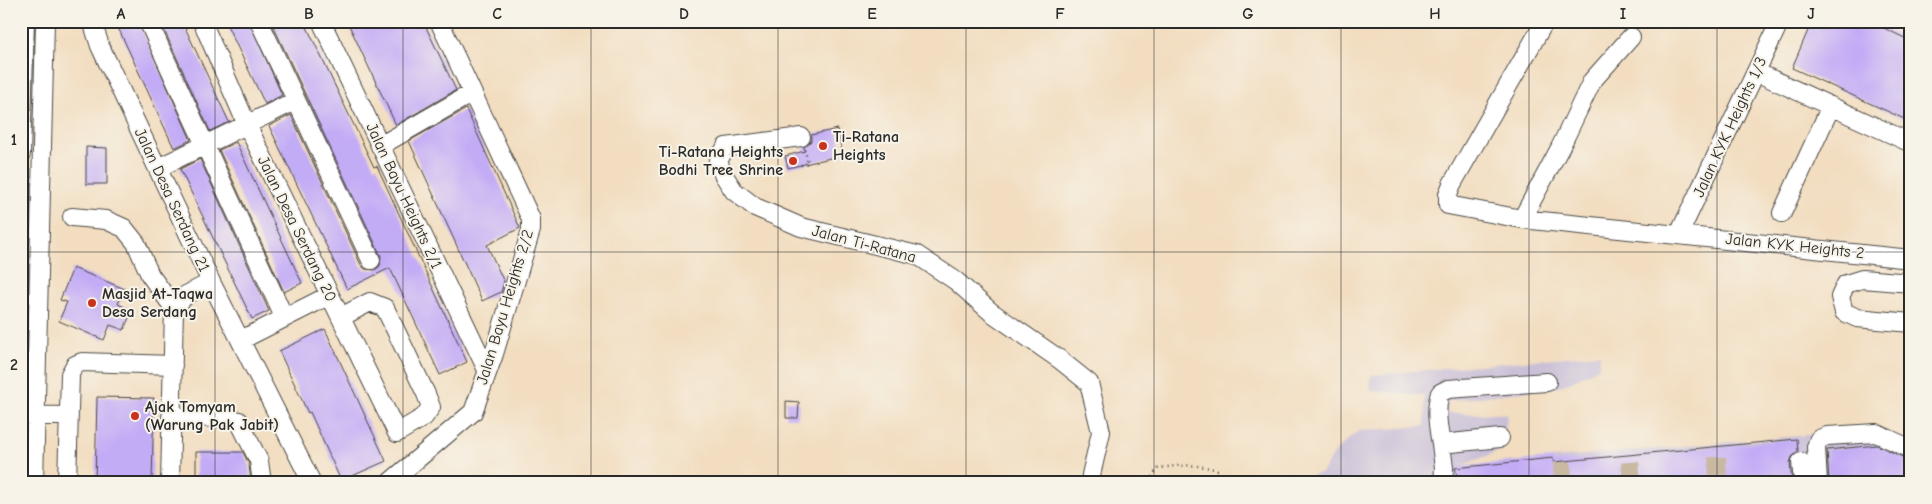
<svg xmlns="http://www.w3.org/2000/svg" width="1932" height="504" font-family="'Comic Neue',sans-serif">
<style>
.industrial{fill:#c9bfd7}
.building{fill:#c3acf6}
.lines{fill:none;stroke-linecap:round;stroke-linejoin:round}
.minor-tunnel{stroke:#cab9a2;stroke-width:18;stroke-dasharray:18 9;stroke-linecap:butt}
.minor-casing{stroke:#494641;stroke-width:20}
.path{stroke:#494641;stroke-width:2.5;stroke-dasharray:1 4;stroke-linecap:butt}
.minor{stroke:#fff;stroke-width:18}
.grid{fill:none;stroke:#2b2b2b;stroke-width:1;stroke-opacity:0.55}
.poi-dot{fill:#c8321e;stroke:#f7f3e8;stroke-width:2}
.labels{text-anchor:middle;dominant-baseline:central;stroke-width:4;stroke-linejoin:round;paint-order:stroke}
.street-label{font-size:16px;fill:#2b2b2b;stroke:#f7f3e8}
.poi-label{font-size:16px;font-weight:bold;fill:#2b2b2b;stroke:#f7f3e8;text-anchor:start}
.neatline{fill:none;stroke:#2b2b2b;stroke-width:2}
.grid-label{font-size:16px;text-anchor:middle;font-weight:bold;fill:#2b2b2b}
</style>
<rect width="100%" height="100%" fill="#f7f3e8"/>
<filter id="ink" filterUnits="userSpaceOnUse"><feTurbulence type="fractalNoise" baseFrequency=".02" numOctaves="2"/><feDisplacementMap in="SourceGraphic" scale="10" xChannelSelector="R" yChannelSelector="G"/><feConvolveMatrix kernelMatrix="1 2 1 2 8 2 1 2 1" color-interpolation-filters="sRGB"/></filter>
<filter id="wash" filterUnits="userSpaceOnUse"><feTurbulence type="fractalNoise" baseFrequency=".0096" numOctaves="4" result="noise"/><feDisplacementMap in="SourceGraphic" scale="20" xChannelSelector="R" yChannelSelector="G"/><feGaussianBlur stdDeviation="1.12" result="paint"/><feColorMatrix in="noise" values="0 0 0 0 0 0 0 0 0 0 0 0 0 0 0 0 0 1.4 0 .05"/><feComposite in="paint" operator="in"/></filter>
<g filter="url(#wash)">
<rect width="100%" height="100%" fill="#f2ddc0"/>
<path class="industrial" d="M1600 354 1599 368 1559 387 1448 401 1447 413 1507 414 1504 449 1461 466 1877 429 1911 446V483H1280L1321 473 1337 450 1358 431 1425 426 1424 396 1370 391 1371 375Z"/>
<g id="blocks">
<path class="building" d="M115 21H138L191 140 174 148Z
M160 21H182L229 122 210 131Z
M225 21H249L282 95 265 104Z
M271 21H304L374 167 377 166 467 362 440 375 390 268 347 289 269 126 291 115 361 265 365 269 375 270 380 266 381 256Z
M347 21H423L456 90 396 125Z
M1812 21H1869L1911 41V122L1792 68Z
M466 109 520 228 487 245 504 282 501 292 482 301 409 141Z
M837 129 843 155 788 168 785 156 805 151 804 147 811 141V135Z
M236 142 302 283 284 292 219 150Z
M86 147 107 148V184H86Z
M200 159 269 311 252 319 180 169Z
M73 268 125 289 118 304 132 310 124 330 110 325 104 340 59 321 67 302 60 300Z
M325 329 386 461 341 481 310 412 308 413 279 351Z
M97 397 154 398 152 483H95Z
M786 401 799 402 798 418H786Z
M1797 439 1798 452 1792 457 1790 463 1792 483H1459L1455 468 1553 458 1554 462Z
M1877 445 1911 461V483H1829L1827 450Z
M196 452H243L249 464 251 483H196Z"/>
</g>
</g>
<g filter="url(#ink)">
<use href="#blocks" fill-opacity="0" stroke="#494641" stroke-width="1"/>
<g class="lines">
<path class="minor-tunnel" d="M1717 457 1718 483
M1562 462 1563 483
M1630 462 1632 483"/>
<defs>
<path id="minor" d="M92 21 100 46 211 282 312 483
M148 21 284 317
M202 21 247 125 397 433 424 417 431 407 426 394 385 308 370 302 341 317
M259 21 371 260
M321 21 487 370
M1545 21 1452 184 1448 194V205L1522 219 1911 259
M1756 72 1911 143
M801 137 726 147 718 161 723 174 734 191 755 207 801 227 917 255 956 281 991 312 1059 359 1089 383 1101 432 1091 475 1093 483
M380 146 472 93
M21 154 25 21
M158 168 295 101
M1782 213 1831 106
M72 217 106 220 124 228 136 243 150 275 174 308
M1522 219 1560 148 1592 81 1631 37
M1679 234 1780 21
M1911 283 1862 279 1846 284 1840 297 1844 312 1857 318 1911 323
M241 340 330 295
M21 415 68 416
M171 417 227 418 239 421 259 461 262 483
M1441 444C1438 427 1435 409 1440 393L1448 389 1547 382
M1801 462 1803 483
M34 483 45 21
M67 483 70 374 75 365 82 362 173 365
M170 483 174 308 186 295 211 282
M389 483 473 412 494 354 531 230V219L439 21
M1443 483 1444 468 1441 444 1500 438
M1818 483 1816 447 1819 439 1827 436 1876 433 1911 449"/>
</defs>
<use href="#minor" class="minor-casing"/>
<path class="path" d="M801 165 808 163 805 151
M1152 477 1157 469C1180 464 1196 464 1218 470L1223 483"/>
<use href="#minor" class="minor"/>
</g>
</g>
<path class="grid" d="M215 21V483M403 21V483M591 21V483M778 21V483M966 21V483M1154 21V483M1341 21V483M1529 21V483M1717 21V483M21 252H1911"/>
<g class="poi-dot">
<circle cx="823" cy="146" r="5"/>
<circle cx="793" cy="161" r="5"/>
<circle cx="92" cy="303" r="5"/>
<circle cx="135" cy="416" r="5"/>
</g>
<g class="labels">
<g class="street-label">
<text transform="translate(1730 127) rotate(-65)">Jalan KYK Heights 1/3</text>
<text transform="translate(404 196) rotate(65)">Jalan Bayu Heights 2/1</text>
<text transform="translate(172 200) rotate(65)">Jalan Desa Serdang 21</text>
<text transform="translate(297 229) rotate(64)">Jalan Desa Serdang 20</text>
<text transform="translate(864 244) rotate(15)">Jalan Ti-Ratana</text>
<text transform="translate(1795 246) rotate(6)">Jalan KYK Heights 2</text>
<text transform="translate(505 307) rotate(-73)">Jalan Bayu Heights 2/2</text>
</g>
<g class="poi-label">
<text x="833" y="137">Ti-Ratana<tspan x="833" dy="18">Heights</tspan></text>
<text x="783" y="152" text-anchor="end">Ti-Ratana Heights<tspan x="783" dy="18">Bodhi Tree Shrine</tspan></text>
<text x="102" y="294">Masjid At-Taqwa<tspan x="102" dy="18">Desa Serdang</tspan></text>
<text x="145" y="407">Ajak Tomyam<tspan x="145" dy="18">(Warung Pak Jabit)</tspan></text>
</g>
</g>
<rect width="1932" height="504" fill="none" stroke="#f7f3e8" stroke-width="55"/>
<rect x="28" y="28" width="1876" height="448" class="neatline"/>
<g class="grid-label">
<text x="121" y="19">A</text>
<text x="309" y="19">B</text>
<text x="497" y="19">C</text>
<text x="684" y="19">D</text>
<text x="872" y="19">E</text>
<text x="1060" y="19">F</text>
<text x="1248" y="19">G</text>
<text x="1435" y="19">H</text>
<text x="1623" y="19">I</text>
<text x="1811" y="19">J</text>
<text x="14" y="145">1</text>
<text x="14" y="370">2</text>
</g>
</svg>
